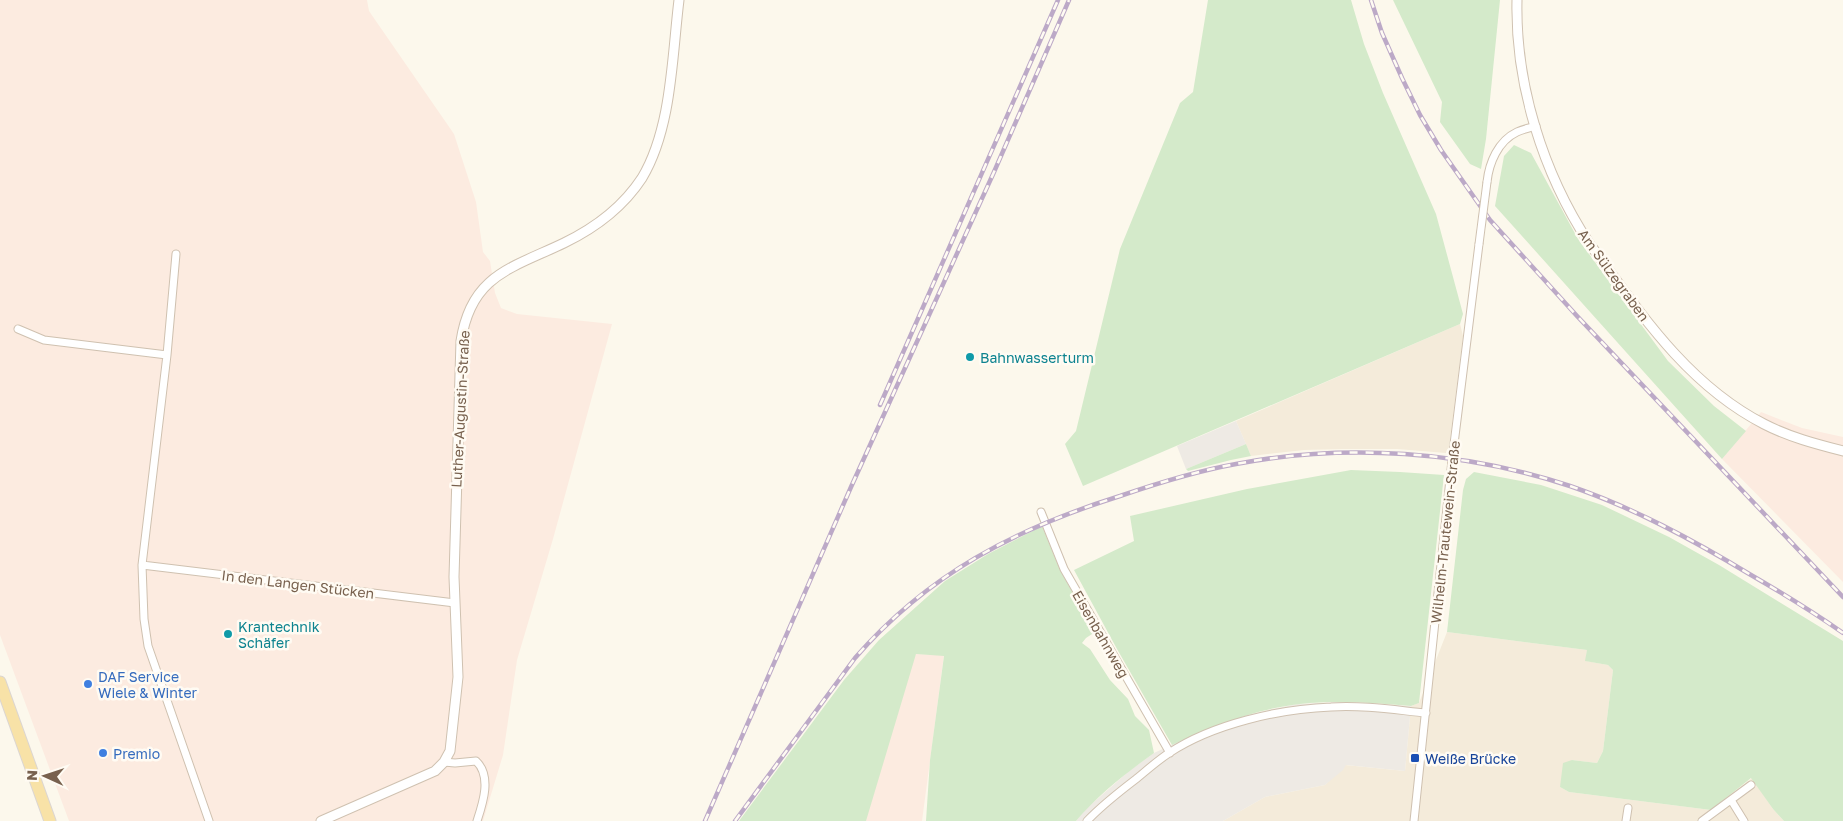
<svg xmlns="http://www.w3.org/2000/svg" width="1843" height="821" font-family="'Golos Text',sans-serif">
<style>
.residential{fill:#f4ebda}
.commercial{fill:#fcebe0}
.industrial{fill:#eeeae4}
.green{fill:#d4eaca}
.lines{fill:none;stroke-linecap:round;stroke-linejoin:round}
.minor-casing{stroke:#cfc1b0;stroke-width:9}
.tertiary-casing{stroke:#cfc1b0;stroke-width:11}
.primary-casing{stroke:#dcd6d1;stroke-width:13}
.minor{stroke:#fff;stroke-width:7}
.tertiary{stroke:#fff;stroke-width:9}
.primary{stroke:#f8e2a7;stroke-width:11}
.rail-casing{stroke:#bca9c7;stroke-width:4.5}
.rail{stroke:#fffbf3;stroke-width:2.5;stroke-dasharray:8;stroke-linecap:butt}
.minor-bridge-casing{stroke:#cfc1b0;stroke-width:9;stroke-linecap:butt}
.minor-bridge{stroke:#fff;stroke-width:7}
.culture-dot{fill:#0f9aa8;stroke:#fffbf3;stroke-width:2}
.shop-dot{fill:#3f7fe0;stroke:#fffbf3;stroke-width:2}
.transit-dot{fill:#1a4fb4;stroke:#fffbf3;stroke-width:2}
.labels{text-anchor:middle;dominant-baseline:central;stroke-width:5;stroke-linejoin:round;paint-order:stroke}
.street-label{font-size:14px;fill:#78614e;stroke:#fffbf3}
.culture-label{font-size:14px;fill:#0d838f;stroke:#fffbf3;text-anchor:start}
.shop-label{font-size:14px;fill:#366cbe;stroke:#fffbf3;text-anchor:start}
.transit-label{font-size:14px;fill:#164399;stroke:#fffbf3;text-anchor:start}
</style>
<rect width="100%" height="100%" fill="#fcf8ec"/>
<path class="residential" d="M1460 324 1463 336 1449 447 1446 453 1397 449H1343L1304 450 1251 456 1236 421Z
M1447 632 1587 650 1586 661 1608 665 1613 670 1603 751 1597 763 1572 760 1560 787 1569 792 1711 810 1752 778 1773 809 1784 821H1223L1265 797 1325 785 1345 765 1405 771 1411 706 1419 703Z"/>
<path class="commercial" d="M0 0H367L369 11 454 134 476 202 483 252 490 261 495 293 501 308 517 314 612 324 553 539 517 660 503 755 483 821H69L0 635Z
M1761 412 1802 428 1843 437V582L1722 459Z
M916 654 944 655 922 821H838Z"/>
<path class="industrial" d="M1236 421 1246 444 1186 469 1177 446Z
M1340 702 1411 706 1405 771 1346 765 1343 770 1325 785 1265 797 1223 821H1076L1086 809 1129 771 1154 753 1210 727 1240 717 1272 709 1298 704Z"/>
<path class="green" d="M1208 0H1351L1364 44 1383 93 1436 214 1463 314 1460 324 1083 486 1065 444 1076 431 1120 249 1180 103 1193 92Z
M1393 0H1500L1486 139 1481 169 1470 164 1440 122 1442 102Z
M1514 145 1531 153 1578 239 1668 361 1714 406 1746 431 1722 459 1495 206 1504 156Z
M1246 444 1251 456 1231 460 1188 471 1186 469Z
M1351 470 1400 472 1444 475 1419 703 1411 706C1374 703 1337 700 1300 704 1255 709 1213 726 1172 745L1117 649 1074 570 1134 541 1130 516 1247 489Z
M1474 472 1541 485 1602 505 1669 537 1719 565 1843 641V821H1784L1773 809 1751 778 1711 810 1569 792 1560 787 1563 763 1572 760 1597 763 1603 751 1613 670 1608 665 1585 661 1587 650 1447 632 1463 490 1466 479Z
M1042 526 1060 570 1095 632 1086 638 1082 643 1090 649 1110 680 1128 699 1135 716 1149 730 1154 753C1126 773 1098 795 1076 821H926L930 760 944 656 916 654 866 821H739L844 680 879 640 945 581 988 554Z"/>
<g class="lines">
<defs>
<path id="minor" d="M1487 182C1489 163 1498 141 1517 132 1523 129 1530 128 1536 126
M176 254 167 355 142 565 144 619 148 646 209 821
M18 329 44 340 167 355
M1041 512 1064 569 1170 753
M142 565 455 603
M444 762 455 763 476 761C492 776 483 803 477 821
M1731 800 1744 821
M1087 821C1102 805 1119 792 1136 779 1147 770 1157 761 1169 753 1213 724 1279 709 1331 707 1363 705 1395 710 1426 713
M1414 821 1452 460 1479 244
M1626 821 1628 808
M1702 821 1751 785"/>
<path id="tertiary" d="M1517 0C1515 84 1543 173 1589 243 1639 311 1686 384 1764 424 1789 437 1816 444 1843 451
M321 821 435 771 444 762 450 751 458 677 454 577 461 341C471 275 512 268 564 243 595 228 623 207 642 178 672 128 672 56 679 0"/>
<path id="primary" d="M0 682 50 821"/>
</defs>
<use href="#minor" class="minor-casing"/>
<use href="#tertiary" class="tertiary-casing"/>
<use href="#primary" class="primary-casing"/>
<use href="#minor" class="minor"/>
<use href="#tertiary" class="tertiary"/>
<use href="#primary" class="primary"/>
<defs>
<path id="rail" d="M1371 0 1382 33 1402 78 1420 115 1441 150 1490 220 1577 316 1843 597
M880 405 1058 0
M705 821 851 487 994 172 1069 0
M735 821 855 658C928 574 1015 529 1120 496 1158 483 1197 471 1236 464 1345 443 1465 451 1570 486 1634 508 1693 540 1751 575 1782 593 1813 612 1843 633"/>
</defs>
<use href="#rail" class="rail-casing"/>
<use href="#rail" class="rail"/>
<defs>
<path id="minor-bridge" d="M1479 244 1487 182"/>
</defs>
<use href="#minor-bridge" class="minor-bridge-casing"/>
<use href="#minor-bridge" class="minor-bridge"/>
</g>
<g class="culture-dot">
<circle cx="970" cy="357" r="5"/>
<circle cx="228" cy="634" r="5"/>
</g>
<g class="shop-dot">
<circle cx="88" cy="684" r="5"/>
<circle cx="103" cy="753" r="5"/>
</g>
<rect class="transit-dot" x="1410" y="753" width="10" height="10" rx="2.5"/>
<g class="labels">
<g class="street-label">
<text transform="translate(1614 275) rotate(54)">Am Sülzegraben</text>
<text transform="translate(460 409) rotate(-87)">Luther-Augustin-Straße</text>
<text transform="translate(1445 532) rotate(-84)">Wilhelm-Trautewein-Straße</text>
<text transform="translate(298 584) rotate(7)">In den Langen Stücken</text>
<text transform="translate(1101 634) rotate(60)">Eisenbahnweg</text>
</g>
<g class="culture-label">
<text x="980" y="357">Bahnwasserturm</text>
<text x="238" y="626">Krantechnik<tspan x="238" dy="16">Schäfer</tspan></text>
</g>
<g class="shop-label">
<text x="98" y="676">DAF Service<tspan x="98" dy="16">Wiele &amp; Winter</tspan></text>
<text x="113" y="753">Premio</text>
</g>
<g class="transit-label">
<text x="1425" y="758">Weiße Brücke</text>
</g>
</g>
<g transform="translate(45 776) rotate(273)" stroke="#fffbf3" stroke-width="4" paint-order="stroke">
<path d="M0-4L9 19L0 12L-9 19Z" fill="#78614e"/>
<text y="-8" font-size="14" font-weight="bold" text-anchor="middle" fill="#78614e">N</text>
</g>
</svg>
